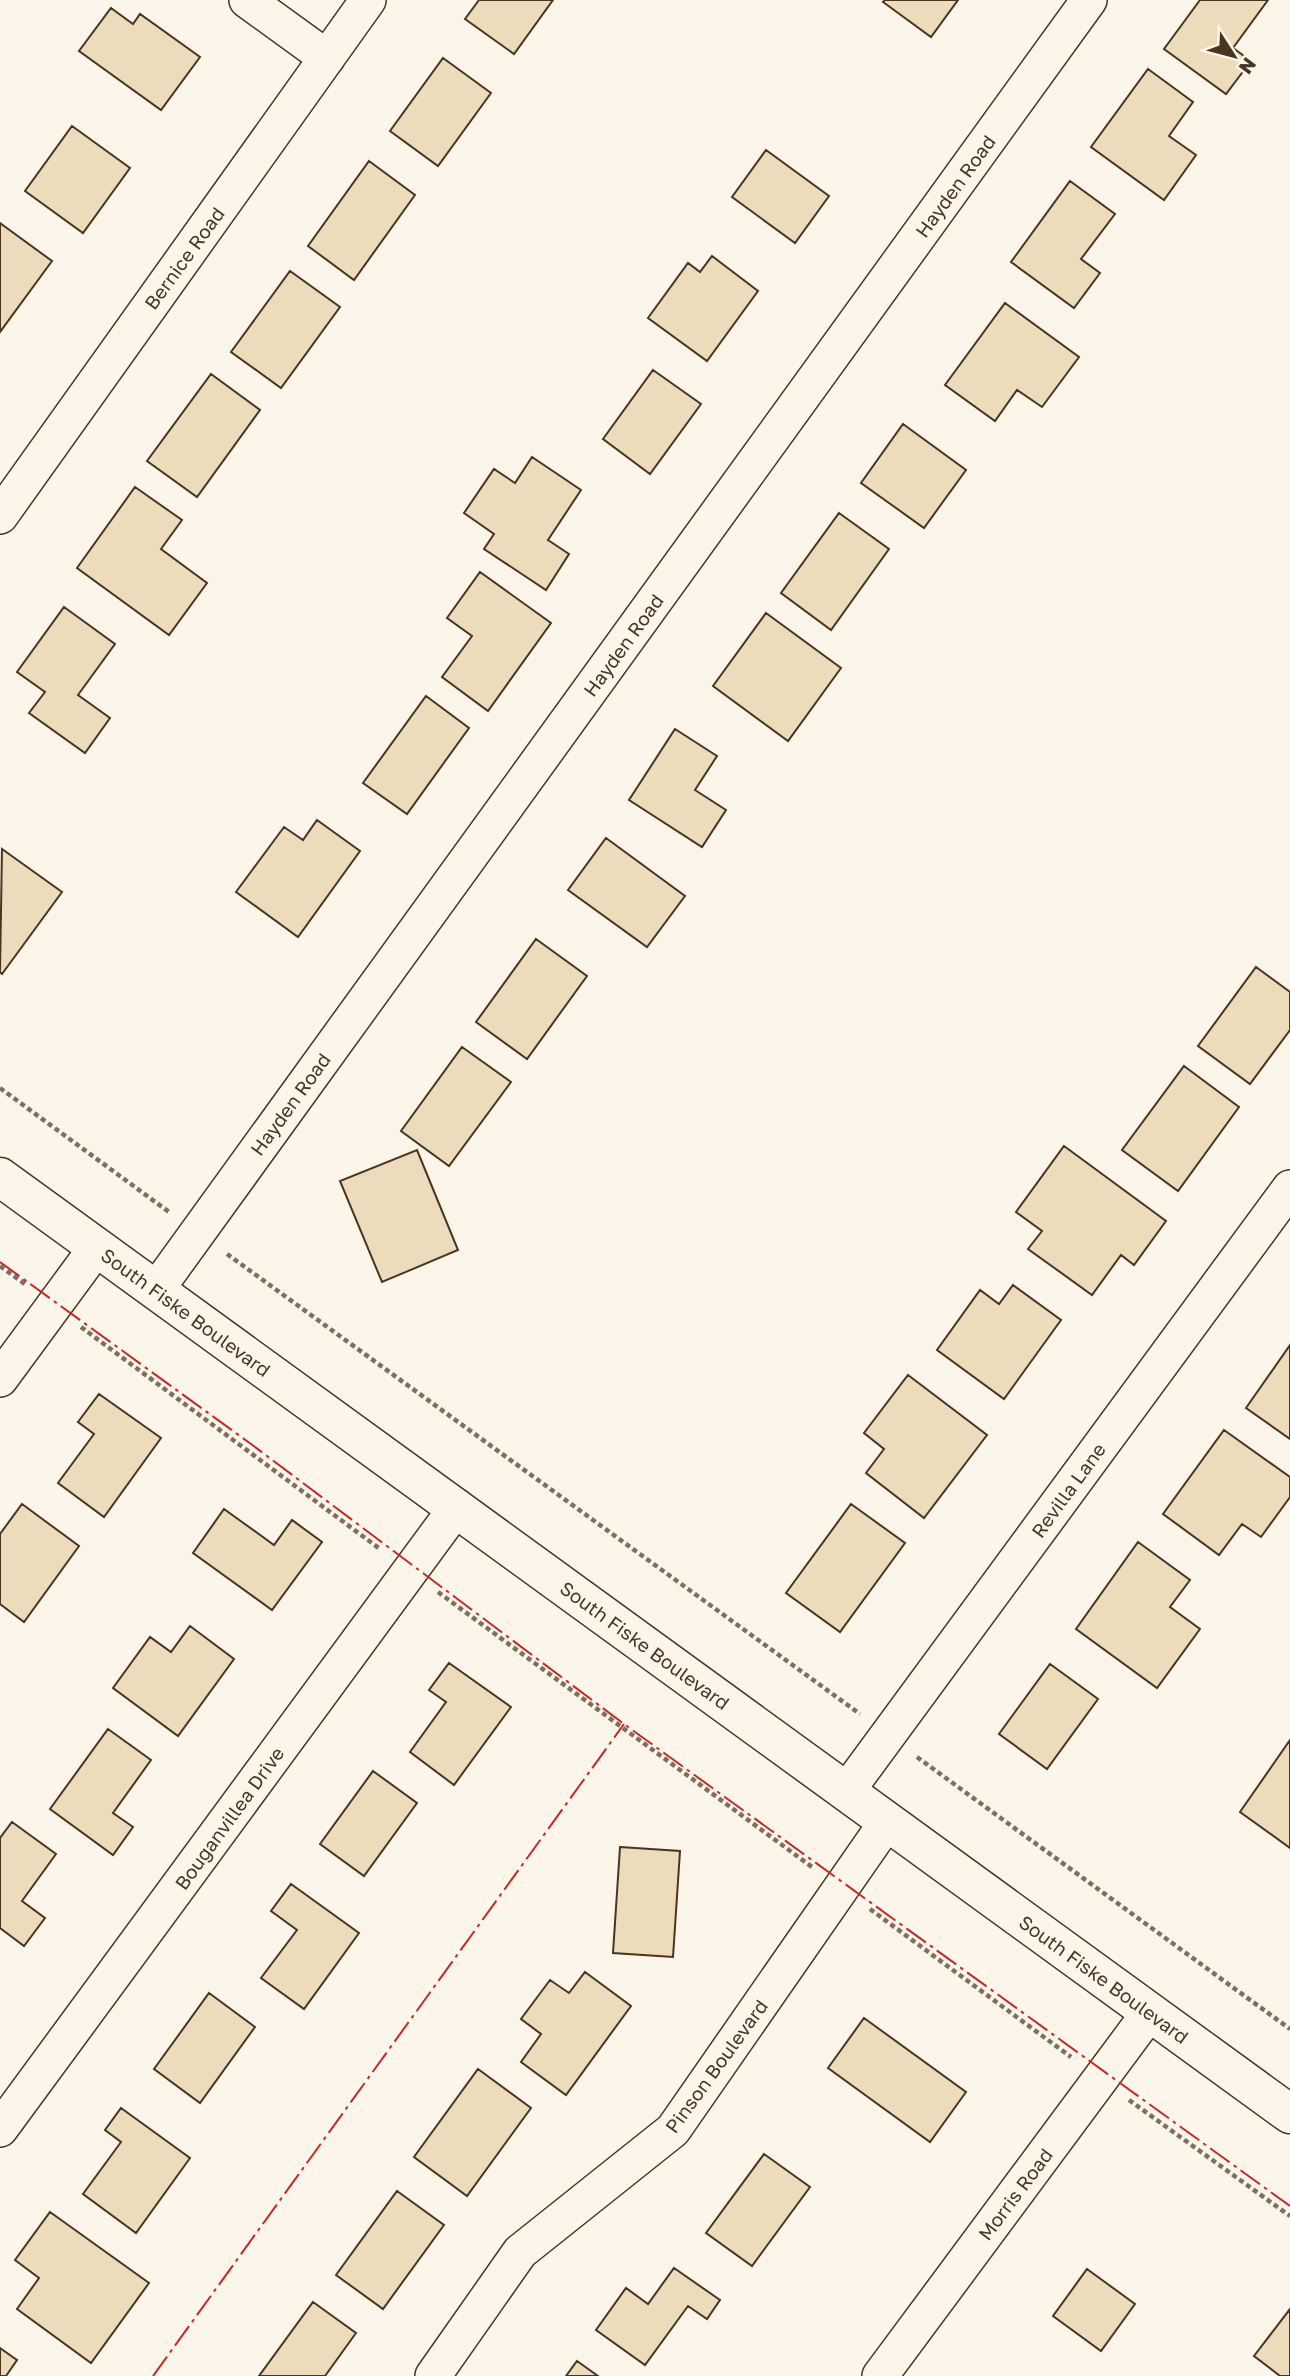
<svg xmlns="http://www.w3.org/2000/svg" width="1290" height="2376" font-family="'Golos Text',sans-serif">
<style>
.building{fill:#ecdcbc;stroke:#4a3520;stroke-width:2}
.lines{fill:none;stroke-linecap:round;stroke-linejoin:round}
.minor-casing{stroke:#4a3520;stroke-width:38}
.secondary-casing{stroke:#4a3520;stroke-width:41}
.path{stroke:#7f6f5c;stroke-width:4.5;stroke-dasharray:5 3.5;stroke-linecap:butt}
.minor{stroke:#fbf6e9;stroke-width:35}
.secondary{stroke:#fbf6e9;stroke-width:38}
.power{stroke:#c62828;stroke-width:2;stroke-dasharray:24 5 3.5 5;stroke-linecap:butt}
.labels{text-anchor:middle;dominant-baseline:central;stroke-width:5;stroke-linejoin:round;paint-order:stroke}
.street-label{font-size:19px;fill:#4a3520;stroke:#fbf6e9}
</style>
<rect width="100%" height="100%" fill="#fbf6e9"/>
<path class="building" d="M479 0H553L514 54 465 19Z
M885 0H958L931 37 883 2Z
M1200 0H1268L1233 48 1251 61 1226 94 1164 49Z
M111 8 133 24 140 14 200 57 161 110 79 51Z
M443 58 491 93 438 166 390 131Z
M1148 69 1193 102 1169 136 1196 155 1164 200 1091 147Z
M72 126 130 168 83 233 25 191Z
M766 150 829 196 795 243 732 197Z
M369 161 415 195 354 280 308 246Z
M1070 181 1115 214 1081 259 1100 273 1074 308 1011 262Z
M0 223 52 261 0 332Z
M712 256 758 291 707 361 648 318 688 263 700 272Z
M290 271 340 307 281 388 231 352Z
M1005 303 1079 357 1042 407 1017 390 995 421 945 385Z
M653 370 701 404 650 474 603 439Z
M211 374 260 410 197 497 147 461Z
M903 424 966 470 924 528 861 483Z
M532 457 581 490 548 540 569 554 546 590 484 549 494 534 464 513 494 469 515 483Z
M135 487 182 520 161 549 207 583 169 635 77 568Z
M839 513 889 549 831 630 781 593Z
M480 572 551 623 488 711 442 677 472 636 447 618Z
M64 607 115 644 78 695 110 718 85 753 29 713 45 692 17 672Z
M766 613 841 668 788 741 713 686Z
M426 696 469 728 407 814 363 783Z
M675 729 717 756 695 790 726 810 702 847 629 800Z
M317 820 360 851 298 937 236 892 284 827 303 840Z
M606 838 685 896 647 947 568 890Z
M2 849 62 892 2 974 0 972Z
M536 939 587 976 527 1059 476 1022Z
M1256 967 1290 992V1030L1250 1084 1198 1046Z
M462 1047 511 1082 449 1166 401 1131Z
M1184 1066 1239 1107 1178 1191 1122 1150Z
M1064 1146 1166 1221 1134 1265 1121 1255 1092 1295 1028 1249 1042 1231 1016 1212Z
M417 1150 458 1250 382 1282 340 1181Z
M1013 1285 1061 1320 1004 1399 937 1350 980 1290 999 1304Z
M1290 1345V1439L1246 1408Z
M908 1375 987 1435 924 1518 866 1473 884 1449 864 1433Z
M99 1394 161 1438 104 1517 58 1483 94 1434 78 1422Z
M1224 1430 1290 1477V1497L1261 1537 1242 1524 1219 1555 1163 1514Z
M22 1504 79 1546 24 1622 0 1604V1534Z
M851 1504 905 1543 840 1632 786 1593Z
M224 1509 274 1545 292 1520 322 1542 272 1610 193 1553Z
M1138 1542 1190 1580 1170 1607 1200 1629 1157 1688 1076 1629Z
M190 1626 234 1659 178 1736 113 1688 150 1637 171 1652Z
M449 1663 511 1707 454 1785 410 1752 446 1702 429 1690Z
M1050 1664 1098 1699 1047 1769 999 1734Z
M108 1729 151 1760 113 1813 133 1827 113 1855 50 1809Z
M1290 1740V1848L1240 1812Z
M373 1771 417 1803 364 1876 320 1844Z
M12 1822 56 1854 22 1901 45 1918 24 1946 0 1928V1838Z
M620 1847 680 1851 673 1957 613 1953Z
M291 1884 359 1933 304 2009 261 1978 297 1930 271 1911Z
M585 1972 631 2006 566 2095 521 2062 541 2034 521 2019 550 1980 569 1993Z
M209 1993 255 2027 200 2103 154 2069Z
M864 2018 966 2092 930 2142 828 2068Z
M478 2069 531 2108 467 2196 414 2157Z
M121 2108 190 2158 136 2233 83 2194 121 2142 105 2130Z
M764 2154 810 2187 752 2266 706 2233Z
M397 2191 444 2225 383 2309 336 2275Z
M50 2212 149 2283 91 2363 17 2309 39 2278 15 2260Z
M674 2268 720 2300 707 2319 688 2306 645 2365 596 2330 626 2288 648 2304Z
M1087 2269 1135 2304 1101 2351 1053 2316Z
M313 2302 356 2333 325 2376H259Z
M1290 2309V2376H1280L1254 2356Z
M0 2348 17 2360 6 2376H0Z
M577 2361 598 2376H566Z"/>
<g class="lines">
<defs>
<path id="minor" d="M247 0 327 58
M0 516 368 0
M156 1290 1089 0
M0 1379 97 1247
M846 1792 1290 1188
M0 2129 457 1507
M433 2376 520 2252 673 2130 887 1822
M880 2376 1150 2012"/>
<path id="secondary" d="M0 1177 1290 2114"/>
</defs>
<use href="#minor" class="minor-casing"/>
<use href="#secondary" class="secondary-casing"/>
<path class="path" d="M0 1088 169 1212
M227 1254 860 1714
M0 1266 25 1284
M81 1327 380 1549
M438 1592 812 1867
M917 1757 1290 2029
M870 1909 1071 2057
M1129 2100 1290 2216"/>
<use href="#minor" class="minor"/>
<use href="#secondary" class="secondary"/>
<path class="power" d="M0 1262 251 1444 624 1724 1290 2206
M153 2376 624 1724"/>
</g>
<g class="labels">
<g class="street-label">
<text transform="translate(955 186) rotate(-54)">Hayden Road</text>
<text transform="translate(184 258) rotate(-54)">Bernice Road</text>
<text transform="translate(623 645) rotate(-54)">Hayden Road</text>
<text transform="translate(290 1104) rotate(-54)">Hayden Road</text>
<text transform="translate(186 1312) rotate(36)">South Fiske Boulevard</text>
<text transform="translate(1068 1490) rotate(-54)">Revilla Lane</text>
<text transform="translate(645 1645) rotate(36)">South Fiske Boulevard</text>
<text transform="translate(229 1818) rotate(-54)">Bouganvillea Drive</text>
<text transform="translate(1104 1979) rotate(36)">South Fiske Boulevard</text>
<text transform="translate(716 2066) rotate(-54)">Pinson Boulevard</text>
<text transform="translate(1015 2194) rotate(-53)">Morris Road</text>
</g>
</g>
<g transform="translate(1234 56) rotate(126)" stroke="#fbf6e9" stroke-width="5" paint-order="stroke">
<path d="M0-5L12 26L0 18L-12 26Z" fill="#4a3520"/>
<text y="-10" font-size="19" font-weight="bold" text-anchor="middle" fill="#4a3520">N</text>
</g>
</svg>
